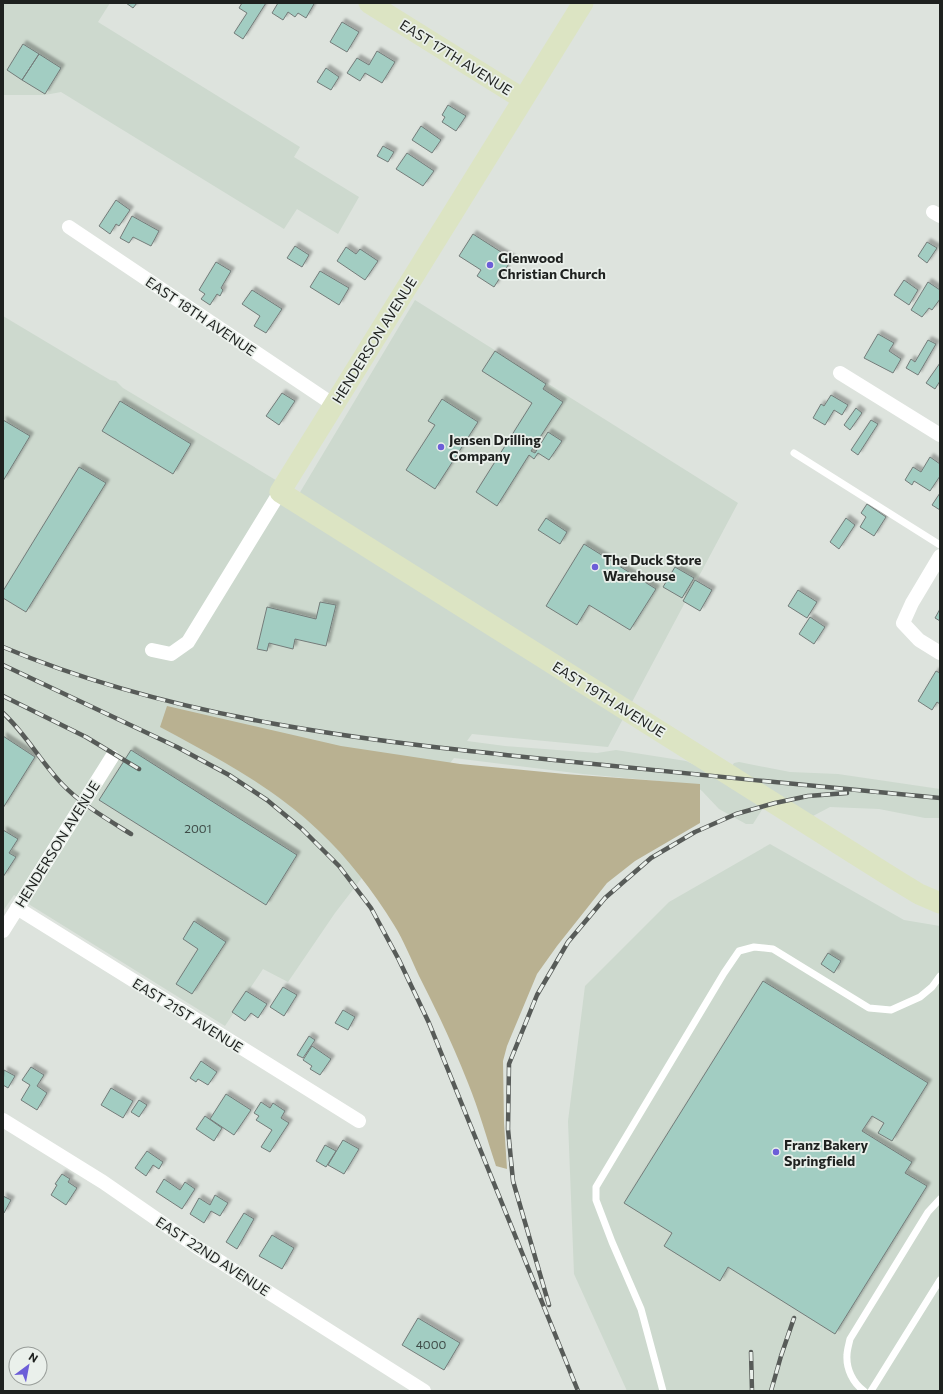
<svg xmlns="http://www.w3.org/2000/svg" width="943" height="1394" font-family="Commissioner,sans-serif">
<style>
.built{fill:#cdd9ce}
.green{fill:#b9b191}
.building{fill:#a2cdc2;stroke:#747c7a;filter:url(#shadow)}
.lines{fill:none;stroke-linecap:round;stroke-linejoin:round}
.lane{stroke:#fff;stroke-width:7}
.street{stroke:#fff;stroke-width:14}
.secondary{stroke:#dce4c3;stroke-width:21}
.rail-casing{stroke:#575b58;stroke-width:4.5}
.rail{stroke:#eaf0eb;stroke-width:3;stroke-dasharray:9;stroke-linecap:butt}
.poi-dot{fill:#6c5ed8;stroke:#eaf0eb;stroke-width:1.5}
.labels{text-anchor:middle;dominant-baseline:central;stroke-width:3.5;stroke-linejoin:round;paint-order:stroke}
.number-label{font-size:12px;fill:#3f4c48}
.street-label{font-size:14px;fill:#1e211f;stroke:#eaf0eb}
.poi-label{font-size:14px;font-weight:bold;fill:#1e211f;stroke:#eaf0eb;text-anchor:start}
</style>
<defs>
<filter id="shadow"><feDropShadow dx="3.5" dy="-3.5" stdDeviation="1" flood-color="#0004"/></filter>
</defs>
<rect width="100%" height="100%" fill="#dde3dd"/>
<path class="built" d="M3 3H110L98 22 300 147 294 157 359 197 338 234 297 209 284 229 61 92 45 95H3Z
M415 300 738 503 608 747 472 734 467 741 505 746 597 753 616 750 686 761 695 765 763 808 753 824H746L719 809 702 791 694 785 669 782 583 774 454 758 335 913 288 982 263 969 225 1026 14 895 3 911V316L110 380 116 381 123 388 299 494Z
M739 762 790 772 838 774 940 789V818H925L879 809 830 807 813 816 732 766 734 763Z
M770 844 904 920 940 926V1391H627L574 1274 568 1121 585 986 669 902Z"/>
<path class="green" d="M167 706 341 746 460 764 565 774 700 784V823L635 861 607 883 557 946 537 974 507 1046 503 1061 504 1123 507 1169 496 1166C487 1139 479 1110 468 1083 454 1047 437 1011 419 976 411 959 404 941 394 925 373 891 348 858 319 831 273 787 216 757 160 727Z"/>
<path class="building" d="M126 3H137L133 8Z
M242 3H266L243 39 234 33 247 13 239 8Z
M278 3H312L314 4 306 18 298 13 295 17 288 12 283 20 272 13Z
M342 22 359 32 347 52 330 42Z
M23 44 39 54 22 80 7 70Z
M377 51 395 62 382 83 365 73 360 81 347 73 357 58 369 65Z
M39 54 61 68 45 94 22 80Z
M326 68 339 77 331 90 317 82Z
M448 105 466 116 456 131 442 122 445 117 442 115Z
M421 126 441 140 432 153 412 140Z
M383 146 394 152 388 162 377 156Z
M407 153 434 171 423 186 396 169Z
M116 200 130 210 119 226 116 224 110 234 99 226Z
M132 216 159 231 151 246 133 237 129 243 120 238Z
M473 234 512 259 494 287 477 276 481 270 459 256Z
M927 242 937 248 927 263 918 256Z
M295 246 309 255 302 267 287 258Z
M346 247 356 254 360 249 378 261 365 280 337 261Z
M216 262 231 271 221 288 223 290 220 296 217 294 210 305 201 299 205 294 199 290Z
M320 271 349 288 339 305 310 287Z
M904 280 918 290 909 305 894 295Z
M928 282 940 290V299L932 310 929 308 922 317 911 310Z
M252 290 282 309 266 333 254 326 260 316 242 304Z
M878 334 894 343 889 351 901 359 893 373 864 358Z
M928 340 936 344 918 375 906 368 911 359 915 362Z
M495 351 546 384 543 389 563 402 531 451 535 453 548 432 562 441 549 460 538 453 534 459 529 455 497 506 476 492 532 403 482 371Z
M940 363V381L935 389 926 383Z
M282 393 295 401 279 425 266 416Z
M831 395 848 405 842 415 834 410 825 425 813 418 821 404 824 406Z
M442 399 478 422 435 489 406 470 435 425 428 421Z
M120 401 191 444 173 474 102 431Z
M856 408 862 413 850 430 844 425Z
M3 420 30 436 3 481Z
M871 420 878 424 858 455 851 450Z
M930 457 940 464V476L930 491 914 481 912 485 905 480 913 467 921 472Z
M79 467 106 483 26 612 3 598V591Z
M940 493V510L932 505Z
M867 504 886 517 874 536 860 527 866 517 861 513Z
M546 518 567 532 560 544 538 530Z
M846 518 855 525 839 549 830 542Z
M584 544 656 589 630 630 589 605 577 625 546 606Z
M675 567 694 578 682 598 663 587Z
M695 580 712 590 700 611 683 601Z
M798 590 817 602 807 618 788 606Z
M320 602 336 605 326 646 295 639 293 649 269 643 267 651 257 649 267 607 316 619Z
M940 609V621L935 618Z
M810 617 825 627 814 644 799 634Z
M936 671 940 673V704L937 702 932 710 918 701Z
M3 736 35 757 3 808Z
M131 750 297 855 266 905 99 800Z
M3 830 18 839 9 853 16 857 3 877Z
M194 921 226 942 192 994 176 984 198 949 183 939Z
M828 953 841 961 834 973 821 964Z
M763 981 928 1083 892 1141 878 1133 884 1123 872 1116 862 1131 912 1162 905 1173 927 1186 835 1334 728 1267 720 1281 664 1246 672 1233 624 1203Z
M283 987 297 995 284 1016 270 1007Z
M246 991 267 1004 258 1018 251 1013 245 1021 232 1012Z
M343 1010 355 1017 348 1030 335 1023Z
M309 1036 315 1040 303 1058 297 1055Z
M312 1046 331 1059 320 1075 310 1069 312 1066 303 1060Z
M201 1061 217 1072 208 1085 198 1079 196 1082 190 1078Z
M31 1067 44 1075 37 1086 47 1093 37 1110 21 1100 30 1085 22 1080Z
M4 1070 15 1076 8 1088 3 1085Z
M111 1088 133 1101 123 1118 101 1105Z
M226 1094 251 1110 234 1135 210 1119Z
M139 1100 147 1105 139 1117 131 1112Z
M261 1102 270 1108 273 1103 285 1111 281 1118 289 1123 270 1152 261 1147 272 1130 256 1120 259 1116 254 1113Z
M205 1116 222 1128 214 1141 196 1129Z
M343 1140 359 1149 344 1174 328 1165Z
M325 1145 336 1151 326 1167 316 1161Z
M147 1151 163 1162 159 1169 153 1165 146 1176 135 1168Z
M62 1174 70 1179 68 1182 77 1188 66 1205 51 1195 57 1185 55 1184Z
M164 1179 180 1190 185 1182 195 1189 182 1209 156 1192Z
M215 1195 228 1203 220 1216 211 1211 204 1223 190 1214 199 1198 210 1205Z
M3 1196 11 1200 4 1213H3Z
M244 1213 254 1219 237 1249 226 1242Z
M272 1235 294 1248 282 1269 259 1256Z
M418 1318 460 1343 444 1370 402 1345Z"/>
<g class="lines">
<path class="lane" d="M794 453 940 545
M663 1391 641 1309 612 1242 596 1200V1187L724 973 739 951 754 947 773 949 869 1008 891 1010 920 997 932 987 940 976
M864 1391C853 1383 846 1369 847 1355 847 1350 849 1344 850 1339L928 1212 940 1199
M871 1391 940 1280"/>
<path class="street" d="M933 212 940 216
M69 227 334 405
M840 373 940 435
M940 556 912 603 903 623 919 640 940 653
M152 650 171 654 188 642 280 492
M17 908 359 1121
M3 931 112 757
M3 1120 103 1182 197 1247 424 1391"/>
<path class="secondary" d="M369 3 523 99
M583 3 280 492 896 880 919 894 940 903"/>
<defs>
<path id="rail" d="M3 647C177 720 368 741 554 760 683 773 811 786 940 798
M3 665 177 747 229 775 267 800 302 829 339 866 371 908 399 960 429 1023 578 1391
M3 696 86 737 139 769
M3 713C26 734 40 761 62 784 81 804 107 819 131 834
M549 1305 513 1181 508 1129 509 1064 537 995 568 942 605 898 651 858 695 832 736 814 775 803 808 796 847 793
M751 1352 752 1391
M771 1391 781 1356 794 1318"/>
</defs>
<use href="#rail" class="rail-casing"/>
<use href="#rail" class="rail"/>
</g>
<g class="poi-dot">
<circle cx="490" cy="265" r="4"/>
<circle cx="441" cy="447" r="4"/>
<circle cx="595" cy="567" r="4"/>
<circle cx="776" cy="1152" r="4"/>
</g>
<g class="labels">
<g class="number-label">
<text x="198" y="828">2001</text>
<text x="431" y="1344">4000</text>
</g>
<g class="street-label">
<text transform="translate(456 57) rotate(32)">EAST 17TH AVENUE</text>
<text transform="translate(201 316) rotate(34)">EAST 18TH AVENUE</text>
<text transform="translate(374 340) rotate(-58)">HENDERSON AVENUE</text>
<text transform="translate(609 699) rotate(32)">EAST 19TH AVENUE</text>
<text transform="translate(57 844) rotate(-58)">HENDERSON AVENUE</text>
<text transform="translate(188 1015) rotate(32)">EAST 21ST AVENUE</text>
<text transform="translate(213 1256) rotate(33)">EAST 22ND AVENUE</text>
</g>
<g class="poi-label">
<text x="498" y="257">Glenwood<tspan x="498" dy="16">Christian Church</tspan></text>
<text x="449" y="439">Jensen Drilling<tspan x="449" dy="16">Company</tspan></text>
<text x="603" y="559">The Duck Store<tspan x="603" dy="16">Warehouse</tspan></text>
<text x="784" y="1144">Franz Bakery<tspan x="784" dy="16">Springfield</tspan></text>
</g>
</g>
<rect width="943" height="1394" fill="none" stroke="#1e211f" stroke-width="8"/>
<g transform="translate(28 1366) rotate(32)"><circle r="19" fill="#eaf0eb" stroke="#989d99"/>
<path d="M0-3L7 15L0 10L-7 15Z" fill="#6c5ed8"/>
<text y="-6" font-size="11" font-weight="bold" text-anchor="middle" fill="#1e211f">N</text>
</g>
</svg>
